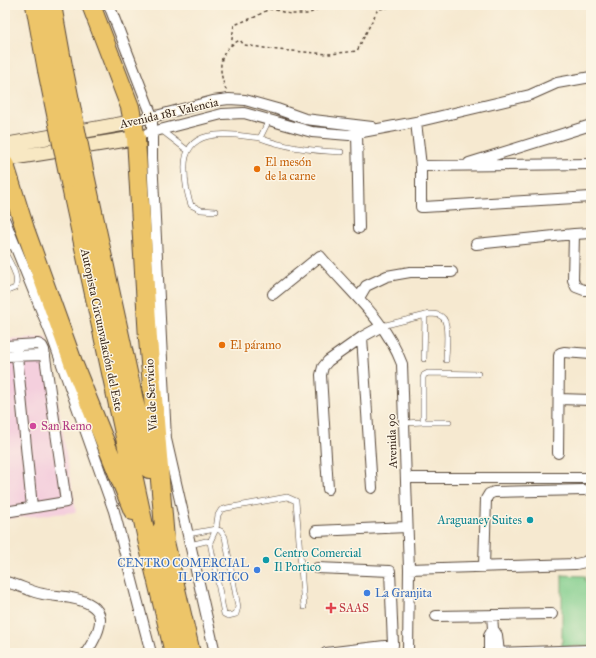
<svg xmlns="http://www.w3.org/2000/svg" width="596" height="658" font-family="'IM FELL Great Primer',serif">
<style>
.built{fill:#f4cfdd}
.green{fill:#81cd8c;stroke:#5e7c55}
.lines{fill:none;stroke-linecap:round;stroke-linejoin:round}
.lane-casing{stroke:#574739;stroke-width:6}
.street-casing{stroke:#574739;stroke-width:12}
.secondary-casing{stroke:#574739;stroke-width:16}
.highway-casing{stroke:#574739;stroke-width:20}
.path{stroke:#574739;stroke-width:1.5;stroke-dasharray:3 3;stroke-linecap:butt}
.lane{stroke:#fff;stroke-width:5}
.street{stroke:#fff;stroke-width:10}
.secondary{stroke:#f8e8c3;stroke-width:14}
.highway{stroke:#edc569;stroke-width:18}
.highway-bridge-casing{stroke:#574739;stroke-width:20;stroke-linecap:butt}
.highway-bridge{stroke:#edc569;stroke-width:18}
.food-dot{fill:#e8710a;stroke:#fcf5e5;stroke-width:1.5}
.hotel-dot{fill:#d1479c;stroke:#fcf5e5;stroke-width:1.5}
.culture-dot{fill:#0f9aa8;stroke:#fcf5e5;stroke-width:1.5}
.shop-dot{fill:#3f7fe0;stroke:#fcf5e5;stroke-width:1.5}
.health-dot{fill:#e0444e;stroke:#fcf5e5;stroke-width:1.5}
.labels{text-anchor:middle;dominant-baseline:central;stroke-width:3;stroke-linejoin:round;paint-order:stroke}
.street-label{font-size:12px;fill:#3b2a1e;stroke:#fcf5e5}
.food-label{font-size:12px;fill:#c56008;stroke:#fcf5e5;text-anchor:start}
.hotel-label{font-size:12px;fill:#b23c85;stroke:#fcf5e5;text-anchor:start}
.culture-label{font-size:12px;fill:#0d838f;stroke:#fcf5e5;text-anchor:end}
.shop-label{font-size:12px;fill:#366cbe;stroke:#fcf5e5;text-anchor:end}
.health-label{font-size:12px;fill:#be3a42;stroke:#fcf5e5;text-anchor:start}
</style>
<rect width="100%" height="100%" fill="#fcf5e5"/>
<filter id="ink" filterUnits="userSpaceOnUse"><feTurbulence type="fractalNoise" baseFrequency=".025" numOctaves="2"/><feDisplacementMap in="SourceGraphic" scale="8" xChannelSelector="R" yChannelSelector="G"/><feConvolveMatrix kernelMatrix="1 2 1 2 8 2 1 2 1" color-interpolation-filters="sRGB"/></filter>
<filter id="wash" filterUnits="userSpaceOnUse"><feTurbulence type="fractalNoise" baseFrequency=".012" numOctaves="4" result="noise"/><feDisplacementMap in="SourceGraphic" scale="16" xChannelSelector="R" yChannelSelector="G"/><feGaussianBlur stdDeviation="0.9" result="paint"/><feColorMatrix in="noise" values="0 0 0 0 0 0 0 0 0 0 0 0 0 0 0 0 0 1.4 0 .05"/><feComposite in="paint" operator="in"/></filter>
<g filter="url(#wash)">
<rect width="100%" height="100%" fill="#f6e9d0"/>
<path class="built" d="M47 338 76 512 5 519V340Z"/>
<path class="green" d="M562 575 585 576V581H591V646L562 647Z"/>
</g>
<g filter="url(#ink)">
<g class="lines">
<defs>
<path id="lane" d="M161 130 187 150
M260 138C286 148 313 151 341 152
M216 211 201 210 191 205C187 194 185 183 185 171 182 125 230 134 260 138L269 120
M5 249 14 245
M5 253C10 263 20 277 15 288L5 292
M382 326 430 314C434 314 439 314 442 317 450 322 446 350 446 360
M424 359 425 315
M423 422H449
M404 423 423 422V378L424 375 428 373 478 374
M188 534 216 529 221 531 225 537 238 607 236 614 228 616 224 614 223 609 210 542 206 541 190 545
M210 542 216 529 218 515 221 510 227 508 287 497 296 501 304 607"/>
<path id="street" d="M109 5 152 116V158L166 439 215 653
M133 122 213 101 229 99 245 100 277 109 305 119 372 127
M416 122 421 166 591 164
M148 133 222 114 244 113 312 132 349 135 357 133 416 122 530 95 557 83 591 77
M357 133 359 228
M469 163 591 125
M421 166V207H424L591 197
M5 221 53 339 114 511 151 653
M574 234 591 233
M476 244 574 234 573 280 576 287 584 290H591
M273 294 320 256C350 292 385 319 402 364L409 569 408 653
M359 298 366 286 387 276 410 272H452
M362 337 372 488
M5 346 38 344 42 346 44 350 66 502 5 512
M16 346 32 507
M5 356 45 355
M559 399 591 400
M558 453 559 356 560 353 564 352 591 354
M406 478H591
M328 489 321 375 323 367 328 361 362 337 382 326
M316 531 407 527
M484 567 486 499 489 494 494 492 584 490
M317 568 390 571 393 645 326 653
M409 569 576 564 585 562 591 558
M5 582C18 584 30 592 43 594 52 596 62 596 71 598 110 605 104 626 86 653
M492 615 493 629 497 635 499 653
M436 616 552 614
M489 653V636L493 629
M491 653 591 650"/>
<path id="secondary" d="M5 145 133 122
M5 159 136 138"/>
<path id="highway" d="M35 5 47 70
M52 5 63 66
M91 5 130 107 136 138 148 339 165 539
M5 165 25 229 74 365 133 511
M85 175 149 469
M69 178 148 544 174 653
M162 529 191 653"/>
</defs>
<use href="#lane" class="lane-casing"/>
<use href="#street" class="street-casing"/>
<use href="#secondary" class="secondary-casing"/>
<use href="#highway" class="highway-casing"/>
<path class="path" d="M420 5 439 6 442 5
M231 46 234 25 255 17 269 9 276 10 290 14H308L326 5
M226 90C218 69 217 51 240 40L244 45 278 50 330 54 357 51 378 9 402 5"/>
<use href="#lane" class="lane"/>
<use href="#street" class="street"/>
<use href="#secondary" class="secondary"/>
<use href="#highway" class="highway"/>
<defs>
<path id="highway-bridge" d="M63 66 85 175
M47 70 69 178"/>
</defs>
<use href="#highway-bridge" class="highway-bridge-casing"/>
<use href="#highway-bridge" class="highway-bridge"/>
</g>
</g>
<g class="food-dot">
<circle cx="257" cy="169" r="4"/>
<circle cx="222" cy="345" r="4"/>
</g>
<circle class="hotel-dot" cx="33" cy="426" r="4"/>
<g class="culture-dot">
<circle cx="530" cy="520" r="4"/>
<circle cx="266" cy="560" r="4"/>
</g>
<g class="shop-dot">
<circle cx="257" cy="570" r="4"/>
<circle cx="367" cy="593" r="4"/>
</g>
<path class="health-dot" d="M329 602h4v4h4v4h-4v4h-4v-4h-4v-4h4z"/>
<g class="labels">
<g class="street-label">
<text transform="translate(169 113) rotate(-13)">Avenida 181 Valencia</text>
<text transform="translate(102 330) rotate(78)">Autopista Circunvalación del Este</text>
<text transform="translate(151 395) rotate(-93)">Vía de Servicio</text>
<text transform="translate(392 441) rotate(-92)">Avenida 90</text>
</g>
<g class="food-label">
<text x="265" y="162">El mesón<tspan x="265" dy="14">de la carne</tspan></text>
<text x="230" y="345">El páramo</text>
</g>
<g class="hotel-label">
<text x="41" y="426">San Remo</text>
</g>
<g class="culture-label">
<text x="522" y="520">Araguaney Suites</text>
<text x="274" y="553" text-anchor="start">Centro Comercial<tspan x="274" dy="14">Il Portico</tspan></text>
</g>
<g class="shop-label">
<text x="249" y="563">CENTRO COMERCIAL<tspan x="249" dy="14">IL PORTICO</tspan></text>
<text x="375" y="593" text-anchor="start">La Granjita</text>
</g>
<g class="health-label">
<text x="339" y="608">SAAS</text>
</g>
</g>
<rect width="596" height="658" fill="none" stroke="#fcf5e5" stroke-width="20"/>
</svg>
